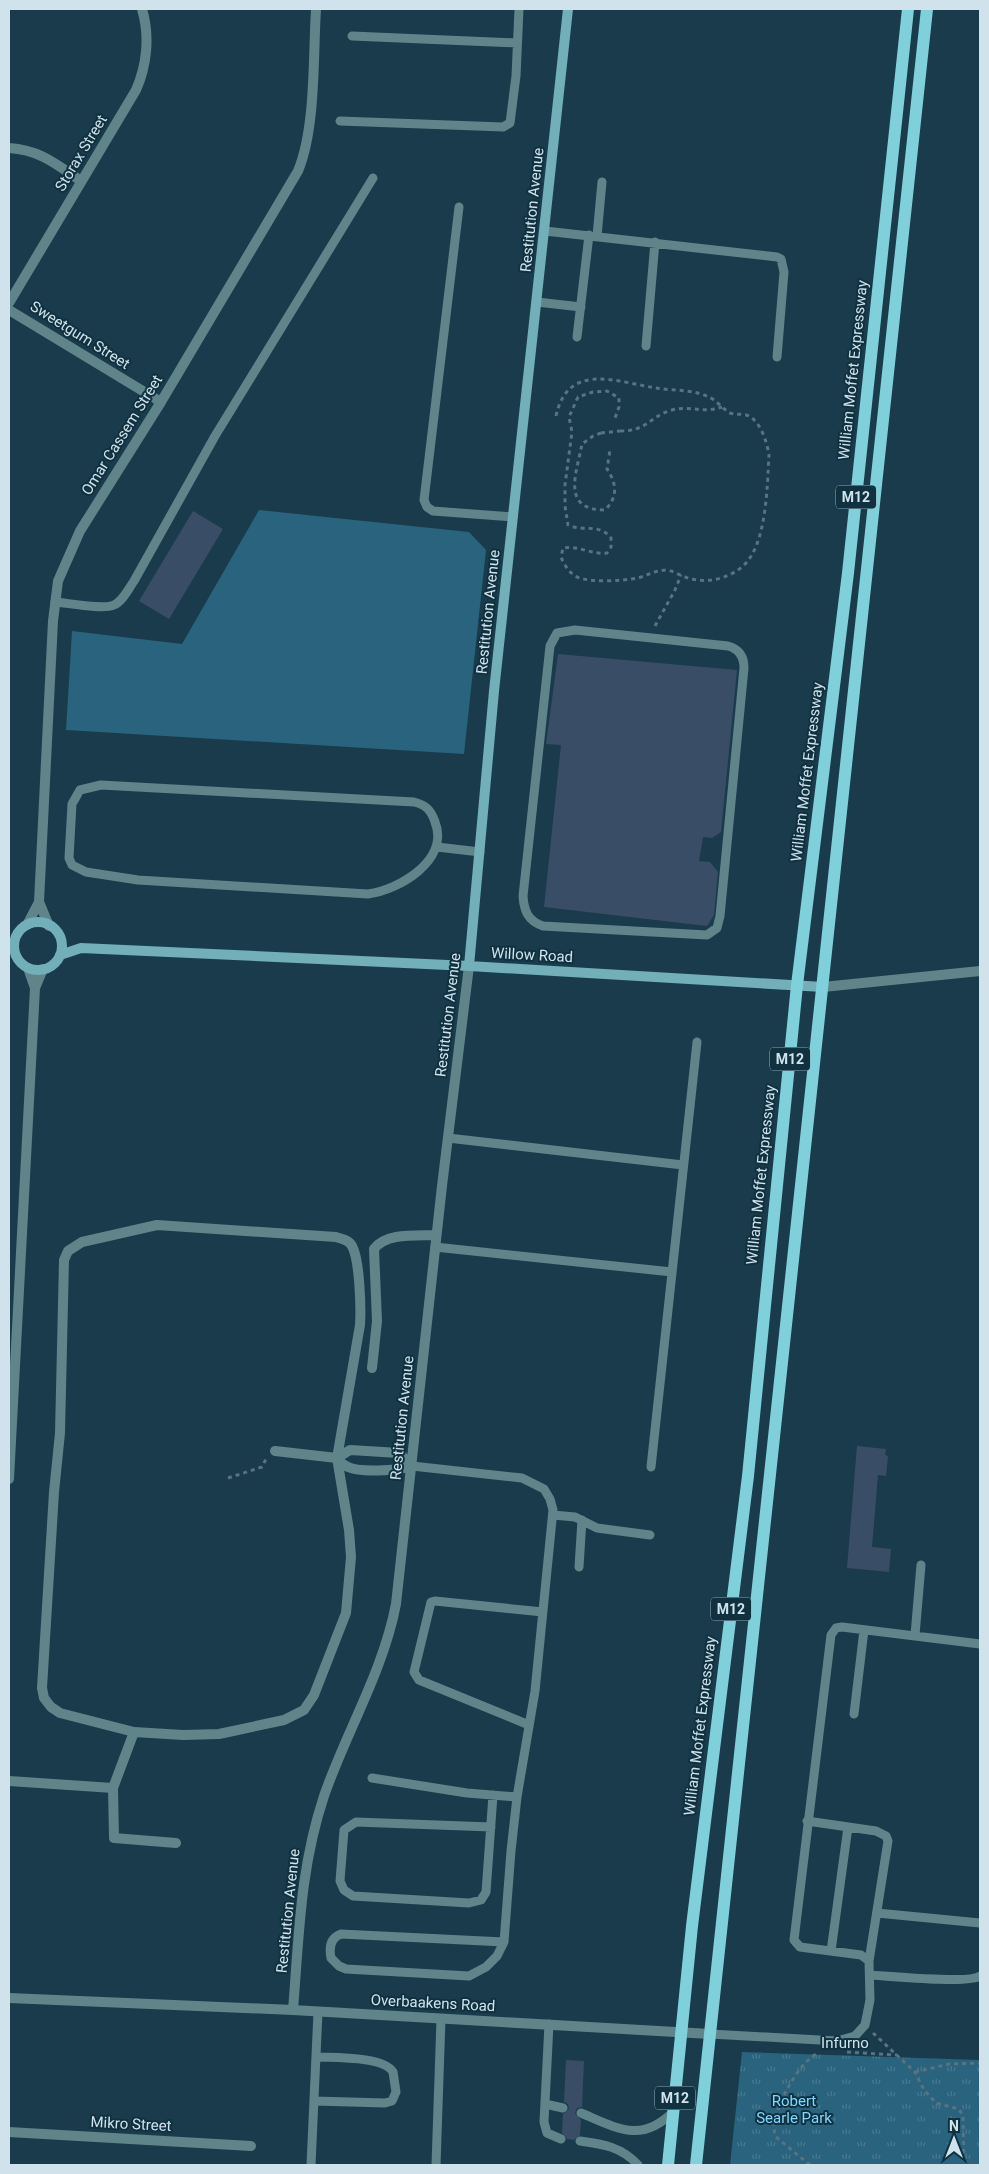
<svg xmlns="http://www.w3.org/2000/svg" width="989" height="2174" font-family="Roboto,sans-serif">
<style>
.grass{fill:#2a637d}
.park{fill:url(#park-tufts)}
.building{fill:#3a4d66}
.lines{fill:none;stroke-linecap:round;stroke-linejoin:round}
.path{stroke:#587381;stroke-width:3;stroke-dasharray:4 4;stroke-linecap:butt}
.lane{stroke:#5f848a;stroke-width:9}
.street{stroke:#5f848a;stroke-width:10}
.secondary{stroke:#72afb8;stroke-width:10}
.primary{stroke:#80d0dc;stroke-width:12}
.path-bridge{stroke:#587381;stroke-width:3;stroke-dasharray:4 4;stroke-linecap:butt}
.labels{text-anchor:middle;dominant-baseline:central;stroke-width:4;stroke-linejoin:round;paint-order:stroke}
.shield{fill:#0f3140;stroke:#96adb8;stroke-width:1}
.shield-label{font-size:14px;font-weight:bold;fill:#d0e2ec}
.street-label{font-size:15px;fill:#d0e2ec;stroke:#0f3140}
.park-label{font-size:15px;fill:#83d6ff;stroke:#0f3140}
</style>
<defs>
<pattern id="park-tufts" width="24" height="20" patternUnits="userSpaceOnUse" patternTransform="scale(1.25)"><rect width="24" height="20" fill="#2a637d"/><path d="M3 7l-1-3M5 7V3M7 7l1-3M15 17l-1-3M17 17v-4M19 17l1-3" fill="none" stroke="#487990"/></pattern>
</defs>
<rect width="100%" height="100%" fill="#1a3b4b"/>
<path class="grass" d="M259 510 469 532 486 550 464 754 66 730 72 631 182 644Z"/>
<path class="park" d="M742 2052 979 2060 980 2052V2165H730Z"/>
<path class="building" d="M193 511 223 529 169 619 139 601Z
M558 654 737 670 721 832 712 838 703 837 699 861 710 862 718 872 714 915 707 926 544 907 561 745 546 744Z
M857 1446 886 1449 885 1455 888 1456 886 1476 878 1475 872 1547 891 1549 889 1572 847 1568Z
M566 2060 584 2061 582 2107 577 2108 575 2113 581 2120 580 2135 574 2140 567 2139 562 2133 563 2114 569 2109 568 2104 564 2102Z"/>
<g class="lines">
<path class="path" d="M556 416C568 361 617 382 656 388 673 391 693 389 709 397 717 401 723 409 730 413 738 416 745 412 752 418 762 426 767 443 769 455 767 487 767 546 742 567 726 580 704 584 685 577 679 575 673 571 667 570 656 570 648 575 638 578 621 581 592 583 577 577 569 573 564 564 561 557L563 548C578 545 592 555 607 553L611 547V538C600 523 583 532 568 525L565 506V485L572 432 569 417 578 397 593 392 607 391 619 398V407L615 418
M620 431C648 431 650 416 672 410 690 405 703 414 722 407
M601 433 593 436 582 444C577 472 560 510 605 510 618 497 617 484 607 469L610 450
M655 626 675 590 681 575
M228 1478 262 1467 266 1459
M873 2033 915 2072 924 2090 936 2103 959 2109 963 2116 964 2165
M847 2052 897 2055
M915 2072 949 2064 980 2063
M810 2165 776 2137C766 2119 800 2058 819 2053"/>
<path class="lane" d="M352 36 517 43
M340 121 503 127 510 123 516 76 519 9
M459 207 424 500 427 507 433 511 513 517
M545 231 777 257 781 259 784 272 777 357
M597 236 602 182
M537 302 581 307
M577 337 589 235
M646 346 655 242
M55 602C68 603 103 610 114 605 123 601 129 588 134 581L215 436 373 178
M575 630 728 646C739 649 744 657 744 668L720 916 717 928 707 935 543 926C528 921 524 911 523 896L550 646 557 633Z
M101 785 414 802C426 805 431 810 435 822 450 860 399 890 368 894L138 880 86 872 72 865 69 858 72 804 80 790Z
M437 847 480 852
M448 1138 683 1165
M435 1247 672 1272
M412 1466 522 1478 544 1489 550 1499 553 1510 535 1691 517 1797 511 1851 504 1942 497 1956 486 1967 469 1976 346 1969 339 1966 331 1958C329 1948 330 1938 341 1934L504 1942
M651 1467 697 1042
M553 1515 575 1517 597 1528 650 1535
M579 1567 582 1520
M915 1635 921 1565
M854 1714 864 1630
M529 1725 419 1680 414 1672 431 1602 435 1601 543 1612
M372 1778 467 1793 517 1797
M491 1827 356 1822 344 1830 340 1881 344 1890 353 1896 469 1903 481 1900 486 1892 493 1795
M877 1913 980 1923
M831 1951 848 1827
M869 1961 861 1955 800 1947 794 1940 831 1635 836 1628 842 1627 980 1644
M870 1975C888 1976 970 1984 980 1976
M549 2024 544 2122 547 2133 561 2139
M710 2034 837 2041 855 2036 865 2025 870 2000 869 1961 888 1841 886 1836 876 1831 807 1821
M314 2101 385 2103 392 2101 396 2092 393 2072C384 2056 333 2058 316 2057
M545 2104 563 2108
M581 2113C617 2128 641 2144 673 2112
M580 2141C603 2144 622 2147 638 2165
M311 2165 318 2012
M436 2165 441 2019"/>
<path class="street" d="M9 148C40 150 56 164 81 181
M9 303 136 90C147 65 150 36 142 9
M9 310 161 402
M39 902 49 926
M27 925 39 902 53 621 58 581 80 531 161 402 298 171C316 128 313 56 316 9
M28 968 35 988
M823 987 980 971
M157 1225 336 1237C342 1239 349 1240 352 1246 360 1260 361 1310 360 1325L337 1458 349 1530 351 1557 346 1613 314 1695 304 1710 284 1720 219 1734 183 1735 134 1732 60 1713 51 1707 44 1698 42 1688 54 1492 60 1433 64 1260 68 1251 82 1242Z
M372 1368 377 1321 374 1249C386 1232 418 1236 436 1235
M275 1451 337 1458 350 1450 399 1453 412 1466C398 1471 358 1473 346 1466 342 1464 339 1460 337 1458
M9 1479 35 988 43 969
M134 1732 113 1788 114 1838 176 1843
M9 1781 113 1788
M9 1998 293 2010 710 2034
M293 2010C299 1936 300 1868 324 1796 346 1732 383 1672 396 1604L442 1186 469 966
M9 2132 251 2146"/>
<path class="secondary" d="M14 946a24 24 0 1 1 48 0a24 24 0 1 1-48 0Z
M60 955 81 948 469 966 823 987
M469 966 494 691 568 9"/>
<path class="primary" d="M668 2165 692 1926 748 1476 797 985 848 573 908 9
M696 2165 927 9"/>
<path class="path-bridge" d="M601 433 620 431"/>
</g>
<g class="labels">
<g class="shield">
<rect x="836" y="485.5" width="40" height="23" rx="4"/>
<rect x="770" y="1047.5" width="40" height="23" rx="4"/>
<rect x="711" y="1597.5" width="40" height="23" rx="4"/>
<rect x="655" y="2086.5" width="40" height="23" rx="4"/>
</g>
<g class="shield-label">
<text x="856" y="497">M12</text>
<text x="790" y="1059">M12</text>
<text x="731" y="1609">M12</text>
<text x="675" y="2098">M12</text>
</g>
<g class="street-label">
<text transform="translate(81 153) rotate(-59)">Storax Street</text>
<text transform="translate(532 210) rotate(-84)">Restitution Avenue</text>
<text transform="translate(80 335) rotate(32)">Sweetgum Street</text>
<text transform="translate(853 370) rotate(-84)">William Moffet Expressway</text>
<text transform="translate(122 435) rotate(-58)">Omar Cassem Street</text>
<text transform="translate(488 612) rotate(-84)">Restitution Avenue</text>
<text transform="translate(807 772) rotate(-83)">William Moffet Expressway</text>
<text transform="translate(532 955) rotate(3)">Willow Road</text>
<text transform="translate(448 1015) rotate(-83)">Restitution Avenue</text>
<text transform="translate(761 1175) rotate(-84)">William Moffet Expressway</text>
<text transform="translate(402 1418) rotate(-84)">Restitution Avenue</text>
<text transform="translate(700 1726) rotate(-83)">William Moffet Expressway</text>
<text transform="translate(288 1911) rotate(-84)">Restitution Avenue</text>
<text transform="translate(433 2003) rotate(3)">Overbaakens Road</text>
<text x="845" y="2043">Infurno</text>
<text transform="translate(131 2124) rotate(3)">Mikro Street</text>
</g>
<g class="park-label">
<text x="794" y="2101">Robert<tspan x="794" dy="17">Searle Park</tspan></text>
</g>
</g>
<rect width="989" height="2174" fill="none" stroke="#d0e2ec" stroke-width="20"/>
<g transform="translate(954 2139)" stroke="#0f3140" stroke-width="4" paint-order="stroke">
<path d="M0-4L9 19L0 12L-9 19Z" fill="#d0e2ec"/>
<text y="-8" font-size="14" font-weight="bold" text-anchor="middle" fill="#d0e2ec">N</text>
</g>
</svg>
